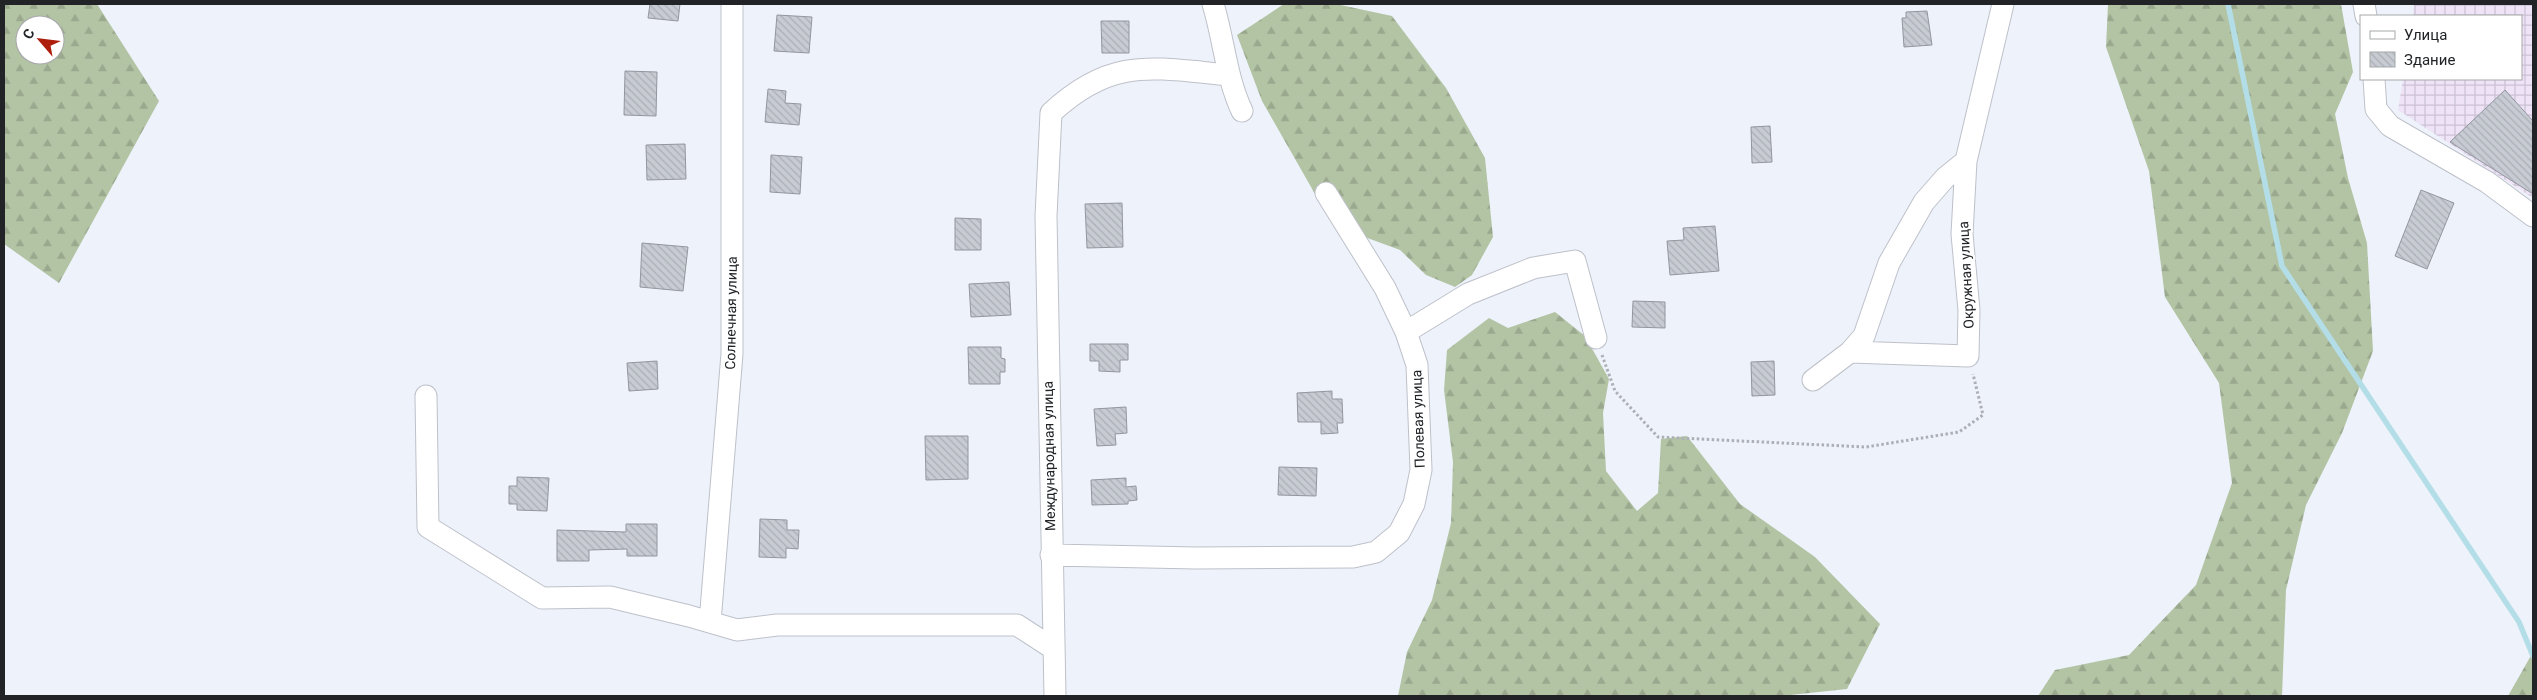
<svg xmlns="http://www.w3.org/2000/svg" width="2537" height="700" font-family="Roboto,sans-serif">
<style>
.industrial{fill:url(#industrial-grid)}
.forest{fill:url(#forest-firs);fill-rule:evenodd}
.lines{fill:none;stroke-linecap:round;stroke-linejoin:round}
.stream{stroke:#b3dee8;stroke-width:5.5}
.building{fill:url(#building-back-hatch);stroke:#93969e}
.minor-casing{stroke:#bec1ca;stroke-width:23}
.path{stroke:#acafb6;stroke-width:3;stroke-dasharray:2.5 2.5;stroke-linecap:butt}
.minor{stroke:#fff;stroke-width:21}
.labels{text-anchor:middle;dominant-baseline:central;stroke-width:4.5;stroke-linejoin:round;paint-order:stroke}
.street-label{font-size:14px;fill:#212326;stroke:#fff}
</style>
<defs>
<pattern id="industrial-grid" width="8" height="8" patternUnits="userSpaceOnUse" patternTransform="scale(1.25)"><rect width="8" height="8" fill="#eee3f7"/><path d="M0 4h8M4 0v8" fill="none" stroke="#ccc2d4"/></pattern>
<pattern id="forest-firs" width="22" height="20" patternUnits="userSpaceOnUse" patternTransform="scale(1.25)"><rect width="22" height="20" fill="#b3c4a5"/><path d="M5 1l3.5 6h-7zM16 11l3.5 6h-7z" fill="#9aa88e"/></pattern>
<pattern id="building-back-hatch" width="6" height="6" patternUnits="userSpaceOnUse" patternTransform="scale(1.25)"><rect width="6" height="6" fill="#c7cbd3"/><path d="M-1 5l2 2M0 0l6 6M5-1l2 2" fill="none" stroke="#abaeb5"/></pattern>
</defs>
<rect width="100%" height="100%" fill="#eef2fa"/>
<path class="industrial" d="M2414 4H2533V198L2398 110 2403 79H2521V16H2413Z"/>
<path class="forest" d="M4 4H97L159 101 59 283 4 244ZM25 25H55V55H25Z
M1284 4H1336L1392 16 1446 88 1485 158 1493 237 1472 275 1455 287 1426 275 1400 250 1362 236 1327 215 1262 101 1237 35Z
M2108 4H2341L2353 72 2335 114 2348 178 2367 243 2373 351 2342 433 2306 505 2286 590 2282 696H2038L2055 670 2129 655 2196 585 2232 483 2219 383 2165 297 2149 171 2106 47Z
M1555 312 1585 336 1609 379 1603 413 1606 471 1637 511 1658 493 1661 439 1687 436 1740 504 1815 557 1880 624 1847 689 1781 696H1398L1407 652 1432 600 1451 523 1453 462 1444 390 1447 350 1489 318 1508 328Z
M2533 652V696H2508Z"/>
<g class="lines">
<path class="stream" d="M2228 4 2282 266 2519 622 2533 656"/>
</g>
<path class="building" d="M650 4H680L678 21 648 18Z
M1927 11 1932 45 1904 47 1902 18H1906V12Z
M777 15 812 17 809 53 774 51Z
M1101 21H1129V53H1102Z
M625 71 657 72 656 116 624 115Z
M768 89 786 91 785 103 801 104 799 125 765 122Z
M2505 90 2533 121V194L2450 142Z
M1770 126 1772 162 1752 163 1751 127Z
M685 144 686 179 647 180 646 145Z
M771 155 802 157 800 194 770 192Z
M2421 190 2454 203 2427 269 2395 256Z
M1122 203 1123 247 1087 248 1085 204Z
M955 218 981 219V250H955Z
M1715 226 1719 271 1670 275 1667 241 1684 240 1683 228Z
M642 243 688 247 683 291 640 287Z
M1009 282 1011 315 971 317 969 284Z
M1633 301 1665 302V328L1632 327Z
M1090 344H1128V360H1120V372L1099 371V361H1090Z
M968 347H1001V358L1005 359V372H1000V384H969Z
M657 361 658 389 629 391 627 363Z
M1774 361 1775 395 1752 396 1751 362Z
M1332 391V399H1342L1343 423H1337L1338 433 1321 434V422H1298L1297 393Z
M1126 407 1127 433 1115 434 1116 445 1097 446 1094 409Z
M925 436H968V479L926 480Z
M1279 467 1317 468 1316 496 1278 495Z
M517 477 549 478 547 511 517 510V504H509V486H517Z
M1126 478V487L1136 486 1137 500 1128 501V504L1092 505 1091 480Z
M760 519 787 520V530H799L798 549 786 548V558L759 557Z
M626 524H657V556H627V549L589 550V561H557V530L626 532Z"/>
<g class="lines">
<defs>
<path id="minor" d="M1213 4C1224 40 1226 77 1242 111
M2364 4 2366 16
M2374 79 2376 109 2390 126 2487 182 2533 216
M1326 193 1385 288 1406 332
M1850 352 1864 336 1889 263 1924 202 1945 178 1966 161
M1813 380 1850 352 1968 356 1969 310 1962 234 1966 161 2003 4
M426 396 428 527 542 598 610 597 689 616 737 630 777 625H1017L1054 649
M1051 555 1196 558 1353 557 1376 552 1399 533 1414 504 1421 470 1417 365 1406 332 1468 294 1533 268 1575 261 1596 338
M710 622 732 354V4
M1055 696 1046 216 1051 113C1112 56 1153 68 1229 75"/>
</defs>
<use href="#minor" class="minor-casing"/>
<path class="path" d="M1602 355 1615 391 1658 437 1866 447 1959 432 1983 415 1973 374"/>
<use href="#minor" class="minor"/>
</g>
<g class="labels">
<g class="street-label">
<text transform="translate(1966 275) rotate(-93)">Окружная улица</text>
<text transform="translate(731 313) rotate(-89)">Солнечная улица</text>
<text transform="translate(1418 419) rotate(-92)">Полевая улица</text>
<text transform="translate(1049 456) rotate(-91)">Международная улица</text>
</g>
</g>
<rect width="2537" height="700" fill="none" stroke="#212326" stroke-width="10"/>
<rect x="2360" y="15" width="162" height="65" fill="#ffffff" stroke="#a6a7a8"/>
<rect x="2370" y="31" width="25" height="8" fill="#ffffff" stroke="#a6a7a8"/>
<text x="2404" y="40" font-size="15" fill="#212326">Улица</text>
<rect x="2370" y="52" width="25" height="15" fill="url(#building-back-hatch)" stroke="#a6a7a8"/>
<text x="2404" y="65" font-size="15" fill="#212326">Здание</text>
<g transform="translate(40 40) rotate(298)"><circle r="24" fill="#ffffff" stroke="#a6a7a8"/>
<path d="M0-4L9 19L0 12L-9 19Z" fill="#ad1e0d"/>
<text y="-8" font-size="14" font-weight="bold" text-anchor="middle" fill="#212326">С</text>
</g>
</svg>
